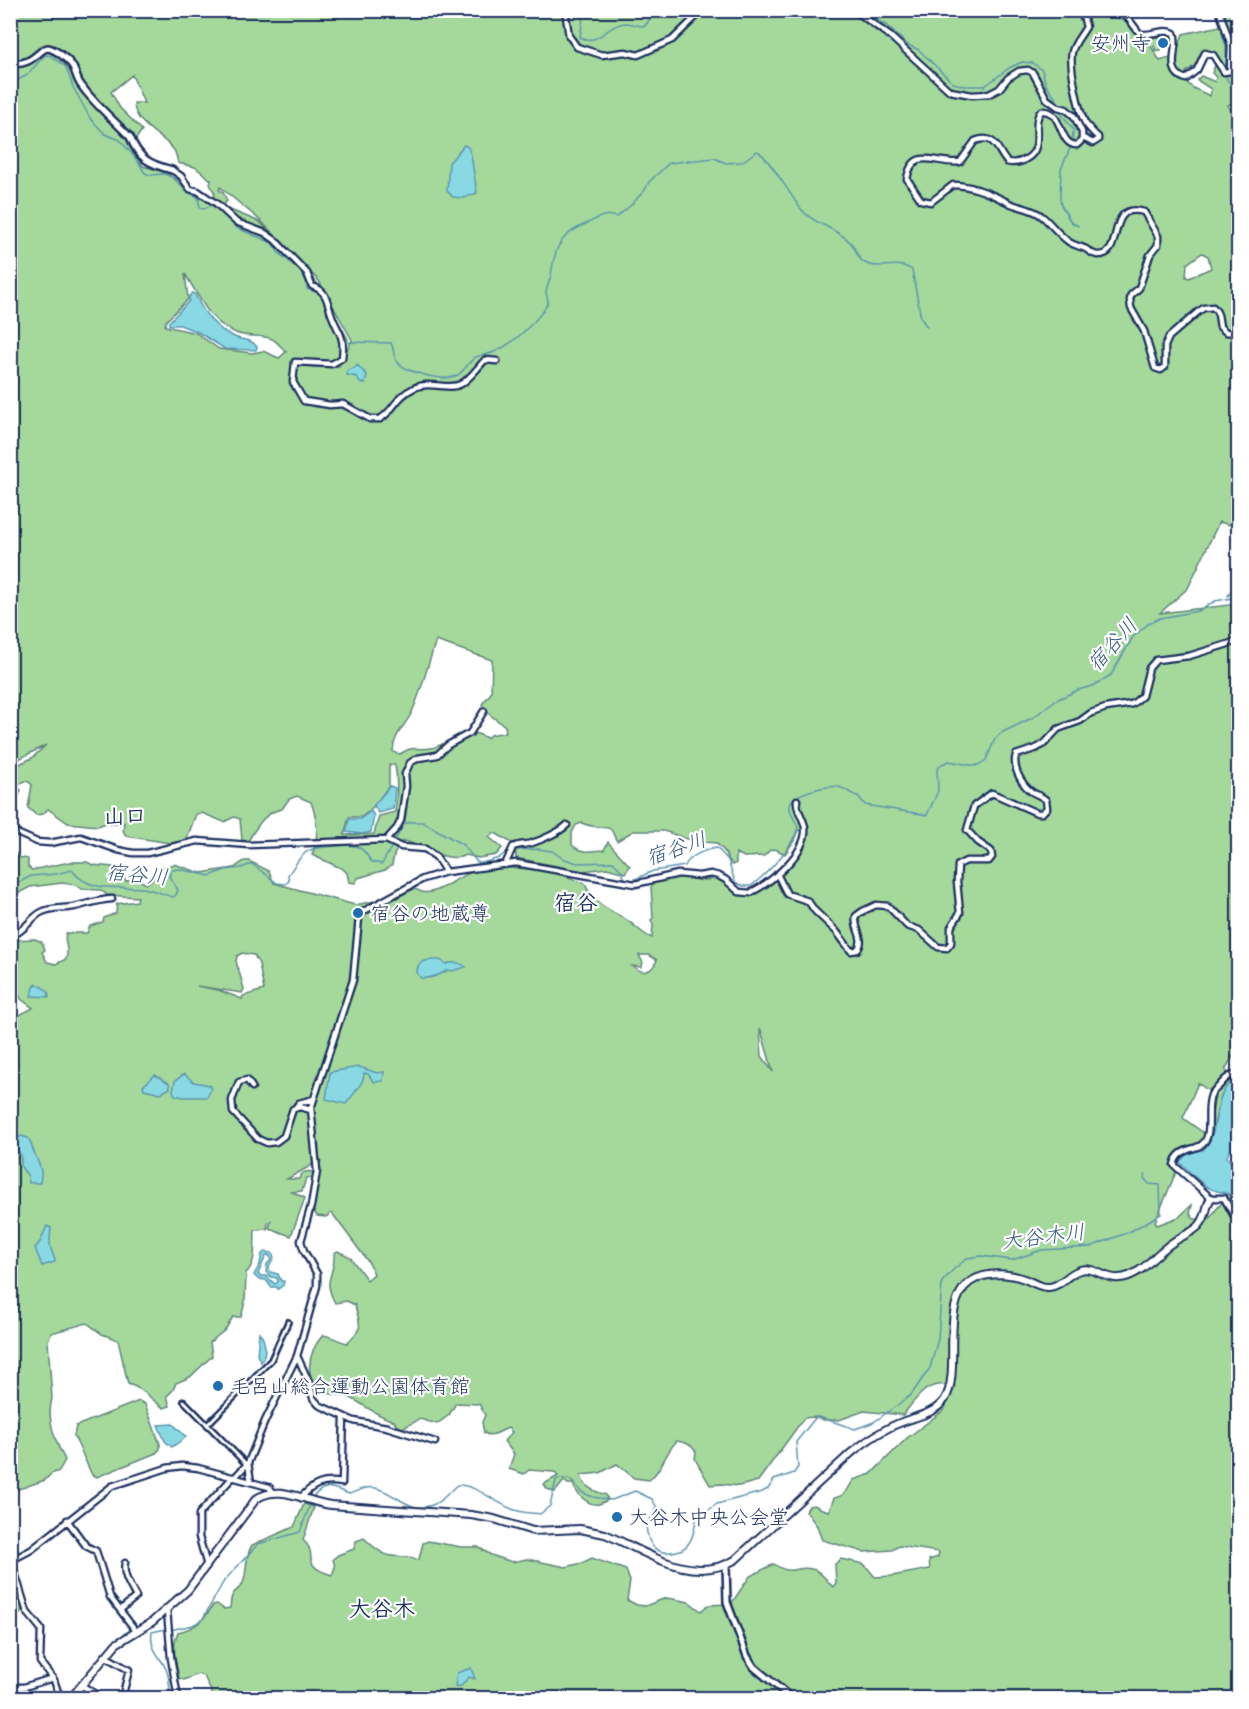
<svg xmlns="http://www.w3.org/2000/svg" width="1249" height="1709" font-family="Itim,'Klee One',sans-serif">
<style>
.green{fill:#a4d99b;stroke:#60847c;stroke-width:1.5;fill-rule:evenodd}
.water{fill:#89d9e4;stroke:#5d95ae;stroke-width:1.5;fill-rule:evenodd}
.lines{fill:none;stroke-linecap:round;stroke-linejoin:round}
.stream{stroke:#5d95ae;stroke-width:1.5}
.pedestrian-casing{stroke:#1b2f5e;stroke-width:8}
.minor-casing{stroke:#1b2f5e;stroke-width:9}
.tertiary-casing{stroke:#1b2f5e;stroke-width:10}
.secondary-casing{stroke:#1b2f5e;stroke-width:10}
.pedestrian{stroke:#fff;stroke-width:3}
.minor{stroke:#fff;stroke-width:4.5}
.tertiary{stroke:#fff;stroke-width:5}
.secondary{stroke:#fff;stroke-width:6}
.poi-dot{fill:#1f6fb2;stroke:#fff;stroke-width:2}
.labels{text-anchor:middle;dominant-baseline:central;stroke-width:4.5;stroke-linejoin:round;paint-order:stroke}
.poi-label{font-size:20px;fill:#1b2f5e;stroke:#fff;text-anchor:start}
.water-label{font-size:21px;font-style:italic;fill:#365a80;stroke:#fff}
.neighbourhood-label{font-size:21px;font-weight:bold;fill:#1b2f5e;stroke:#fff}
.quarter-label{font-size:22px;font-weight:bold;fill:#1b2f5e;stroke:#fff}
</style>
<rect width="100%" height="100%" fill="#fff"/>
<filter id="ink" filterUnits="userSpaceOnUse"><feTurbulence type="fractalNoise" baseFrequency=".0167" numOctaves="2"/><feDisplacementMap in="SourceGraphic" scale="12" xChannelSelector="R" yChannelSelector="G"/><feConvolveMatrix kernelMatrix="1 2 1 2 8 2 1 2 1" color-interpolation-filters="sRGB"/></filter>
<g filter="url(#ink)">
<path class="green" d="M503 10 505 13 507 10H1094L1128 22 1149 43 1151 38 1160 37 1161 51 1155 50 1154 46 1150 45 1160 61 1175 56 1183 34 1225 25 1223 11H1238V101L1228 105 1238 124V527L1219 522 1188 588 1160 613 1238 604V1048L1226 1068V1071L1232 1077 1238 1078V1121L1236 1117 1238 1108 1237 1089 1226 1088 1217 1112 1211 1141H1203L1186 1149 1177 1160 1176 1172 1155 1222 1157 1225 1179 1217 1192 1205 1190 1214 1194 1219H1209L1229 1193 1235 1197 1238 1205V1698H214L204 1676 198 1674 184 1680 179 1678C176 1663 171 1646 178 1632 196 1628 204 1620 213 1605L217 1604 224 1609 230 1608C231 1603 230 1599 233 1594 236 1590 241 1588 243 1583 248 1570 244 1558 252 1545L294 1527 304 1504 314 1507 303 1540C320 1555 298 1565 332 1575L335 1567 333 1559 338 1555 354 1549 356 1541 364 1538C371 1545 383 1555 392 1556 401 1558 407 1555 416 1560L419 1559 423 1543 428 1541 461 1547H478L491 1555 512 1562 527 1559 566 1567 582 1563 592 1558 626 1570 630 1581 627 1600 637 1605 645 1606 666 1598 679 1600 689 1602 701 1611 708 1605 731 1604 750 1576 774 1564C793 1578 798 1563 815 1570 822 1573 828 1582 833 1587L836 1583 835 1564 841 1559 864 1564 875 1577 892 1576 930 1569 929 1560 938 1557 939 1552 899 1546 892 1550 864 1552 822 1540 817 1526 806 1511 809 1506 814 1505 822 1509 829 1511 834 1498C845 1496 848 1490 853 1480L871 1474 907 1438 944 1410 955 1387C928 1378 918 1396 903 1415L864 1411 839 1420H824L814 1417 804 1418 758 1481 739 1486 721 1484 710 1485 695 1459 696 1452C691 1444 687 1443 677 1441 665 1452 662 1471 649 1480L634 1478 617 1464 600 1473 581 1475C582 1487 596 1492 606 1495L608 1500C605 1501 602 1503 599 1504 588 1506 576 1494 573 1484H568L564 1481 555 1492 547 1489 544 1484 558 1476 554 1472 529 1470 524 1474 509 1469 514 1454 504 1441 512 1432 508 1428C499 1431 493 1438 484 1433L482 1422 485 1415 479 1404 456 1403 449 1415 437 1424 420 1419 403 1428 397 1426 394 1421C377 1416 365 1405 349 1397 343 1394 334 1395 327 1393 301 1382 308 1352 323 1335 331 1336 339 1341 347 1343 365 1325 360 1328 355 1305L347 1301 335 1303C321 1277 336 1276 334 1253L338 1251 350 1257 367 1280 374 1274 369 1263 332 1213 326 1217 317 1216 313 1210 321 1160 287 1179H299C302 1171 306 1171 314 1172V1178H306L302 1191 292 1192 305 1198 291 1236 269 1228 271 1221 268 1223 267 1229 255 1230C254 1244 257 1263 246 1273L245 1302 241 1317H233L225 1330 210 1342 212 1356 190 1377 176 1383 173 1390 167 1396 170 1406 164 1408C150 1399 145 1389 128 1384L118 1340 102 1334 87 1323 51 1333 48 1341 52 1399C46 1418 56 1443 65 1460L59 1471 51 1474 45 1480 16 1490 11 1487 10 1020 33 1008 21 999 19 994 11 1013V940L35 939 42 942 45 950 42 952 47 962 56 964 66 959C70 948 63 942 66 933H87L90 926 103 922 104 918 116 913 117 904 137 901 138 897 107 895 101 890 82 889 76 885 62 883 30 887 11 897V851L15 852 18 857 28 859V867L32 870 70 862H87L93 865 113 867 122 870 126 881 136 878 146 884 154 878 156 869 174 864 201 873 234 868 244 861H249L269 871 274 883 355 905 375 901 387 902 414 889C417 889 419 891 422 892 435 896 457 877 470 873 501 863 556 869 585 884 594 905 611 910 628 921 637 927 642 934 652 938L653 925 651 920 653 918 651 887 654 883 676 877 707 880 715 878 723 881 740 894H753L783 874 801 853 807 830H799L796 838 785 854 775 849 770 850 764 856 744 857 736 853V863L732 865 724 851 716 843 693 841 664 831H633L617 841C614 837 613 831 610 829 606 826 591 828 582 823L576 825 572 833V845C583 854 591 851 604 850L608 842 630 866 625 873 607 868 582 871 516 858 515 845 497 834 493 833 489 837 502 848 496 855 478 858 466 855C448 864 423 846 405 841L401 842 394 855 392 865 385 870 358 878 355 883 349 882 347 873 343 869 312 855C319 836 318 821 311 802L297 796 289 799 282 809C264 812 257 827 248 841L242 840 240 819 234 817 224 822 202 813 196 814 186 841 170 843 126 836 123 830 124 823H106L98 826 68 823 48 809 43 814 36 815 28 808 32 785 29 782 25 781 18 785 17 787 21 790 15 806H11V768L32 758 46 745 11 763V11ZM1208 52 1217 60 1212 73 1216 77 1215 82 1201 76 1197 80 1211 89 1210 96 1193 88 1186 82V72L1195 65 1200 54ZM132 75 144 103H134C134 125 162 134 174 150 176 153 177 159 178 163L195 167 211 180 210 184 215 194 213 198 224 205 227 201 223 192 219 190 220 187 261 221 319 281 352 340 339 366 314 367 305 365 337 364 348 339 317 283 260 222 200 198 181 185 167 173 143 166 130 148 142 130 120 108 111 92ZM1202 253 1208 256 1211 268 1189 278 1186 277 1187 264ZM185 274C200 297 208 322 236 333 247 338 261 334 272 339 277 341 282 348 286 352L279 358 263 351 252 353 219 349 196 333 165 326 166 321 188 299ZM436 641 492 660 491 693 482 704 490 715 505 726 506 732 490 735 487 738C456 722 455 744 431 748 414 751 417 744 400 754L393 752C393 736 404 727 411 714 421 694 428 663 436 641ZM389 765H395C398 781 397 796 395 812L379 816 374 834 344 835 349 817H362L373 807 389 786ZM242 953 254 955 259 964 264 990 243 996 242 999 218 990 197 986 242 993 244 989 236 961 237 956ZM639 955H649L657 960C651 974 643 974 632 966L641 967 643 963ZM760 1029 761 1030 773 1072 762 1056ZM1198 1083 1215 1096 1208 1136 1183 1118Z
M139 1401 145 1404 160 1444V1449L156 1453 97 1477 92 1475 74 1436 76 1426Z
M14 1596H19L22 1612 11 1623V1603Z"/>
<path class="water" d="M464 145 468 147 471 155 477 193 464 198 453 197 447 191 449 163Z
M192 293 195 294C203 313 217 331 237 338 245 341 252 339 257 347L256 350 225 349 198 332 180 325H169V322L189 301V297Z
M357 365 367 375 365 384 360 383 357 377 347 375 348 370 354 368Z
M390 786 395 788 393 809 378 813 374 805Z
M371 811 374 816 371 832 362 834 346 832 349 819H360Z
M431 960H440L446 964C451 962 461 962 466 967L452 971 448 970C440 975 431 979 421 978L417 973C417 963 422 961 431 960Z
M36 983 48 991 49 997 31 996Z
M359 1067 377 1073 384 1072 383 1081 374 1082 368 1074 364 1073C364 1084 353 1094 346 1104L326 1099 330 1072Z
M184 1074 194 1082 209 1085 211 1089 207 1097H183L175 1095 173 1091 175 1081Z
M155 1075 169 1083 170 1088 161 1093 144 1089 143 1086Z
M1230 1083H1234C1240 1092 1238 1106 1236 1117L1238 1121V1148L1229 1151 1227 1157 1232 1164 1238 1165V1205C1230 1187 1219 1196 1206 1186 1197 1180 1189 1171 1180 1163V1161L1191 1150H1203C1221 1132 1211 1101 1230 1083Z
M21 1136 28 1138C32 1143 31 1146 34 1152 39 1166 43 1167 40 1183H29L28 1176 21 1167V1155L12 1141Z
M47 1226 51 1228C49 1244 49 1245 55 1260V1262L42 1266 35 1248 40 1242Z
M265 1252 272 1253 274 1258 269 1267 270 1272 278 1274 281 1281H284L283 1285 278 1289 277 1287H271L266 1280 258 1279 254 1275 260 1264 262 1254ZM267 1255 270 1256 271 1260 267 1264 266 1272 271 1277 277 1278 278 1282 275 1284 266 1276H260L258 1274C260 1270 265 1257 267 1255Z
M259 1332C266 1340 267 1353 261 1362L257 1355Z
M173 1424 186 1437 172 1447 165 1441 158 1425Z
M471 1668 475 1679 469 1677 461 1686 455 1687 457 1673Z"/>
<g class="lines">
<path class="stream" d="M584 10 580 37C598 47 607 24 625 23 631 23 638 26 645 26L651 17 676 13 680 10
M861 10 887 26 908 45 919 50 953 83 965 86H985L1009 68 1022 62 1033 63 1042 70 1046 85 1059 103 1062 115 1074 130
M1225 19V10
M1222 27V34L1226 46V69
M1231 39 1238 38
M1226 74 1227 80 1238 92
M10 83 26 76 45 55 51 56 66 67 73 87 90 118 105 134 120 140 137 160 145 173 150 175 164 174 177 179 185 191 198 197 200 208 203 209 212 205 237 228 272 243 279 253 300 271 306 281 307 289 319 293 324 300 339 341
M1075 130 1094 138
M1072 142 1073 132
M1071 146 1061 169 1060 199 1061 205 1071 222 1078 226
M344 342 391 343C394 348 393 354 396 360 403 372 443 382 456 376 465 372 468 361 476 357 482 354 489 355 494 352 511 346 541 318 548 302 548 299 547 296 546 293 546 288 550 281 551 275 556 245 559 235 590 222 600 217 606 213 617 217L631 205 645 190 649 182 669 163 714 158 726 163 742 162 757 151C767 154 792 198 801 209 814 225 838 228 851 243 857 250 857 260 867 264 881 270 898 260 912 270L921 318 927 327
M1228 596 1238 579
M514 850 538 849 552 851 562 858 577 863 613 862 621 870 625 879 633 880 653 871 685 866C689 856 706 849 717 848L728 860 735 882 743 886H751C767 874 793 847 798 827 795 820 788 811 790 804 793 793 831 783 842 788 848 790 851 795 858 796L865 805 927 815 938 791 937 769 942 764 949 761 975 766 980 764 986 760 995 739 1001 733 1034 717 1054 701 1078 690 1093 686 1111 675 1133 637 1148 624 1160 618 1198 611 1215 601 1238 597
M10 887 31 876 56 874 72 870C89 893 116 886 141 888 153 889 162 894 173 897L176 895 178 890 169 876 172 870 179 869 210 876 225 870 241 868 252 864 277 883 285 884 289 881 288 875C306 849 305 848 337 846 344 845 353 844 360 848 366 851 367 857 372 862L382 864 404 824 411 822H423L463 845 477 862 482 863 499 858 509 850
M313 1497C326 1482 332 1488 349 1494 358 1491 366 1486 376 1488 396 1493 410 1514 432 1505 443 1502 449 1491 457 1485 476 1484 498 1505 515 1510 523 1513 532 1513 540 1514L550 1506 556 1480C569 1475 575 1483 581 1492L593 1497 612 1500 635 1491 652 1499 657 1508 646 1526C648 1546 656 1556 677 1551 682 1550 686 1547 689 1543 694 1536 695 1527 696 1519L717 1504 762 1492 768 1489 774 1480 794 1473 798 1467 796 1442 816 1417H819L855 1429 874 1422 911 1395 930 1368 938 1339 942 1282 952 1271 967 1258 981 1256 1012 1260 1042 1250 1090 1247 1129 1232 1161 1214 1160 1185 1149 1184 1144 1178 1146 1174
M166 1629 152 1632C149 1648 160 1656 166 1669 170 1677 169 1689 171 1698
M170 1630 193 1625 202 1620 224 1581 258 1544 300 1532 311 1502"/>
<defs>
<path id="pedestrian" d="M184 1401 247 1465
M207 1425 271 1360 288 1322"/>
<path id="minor" d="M565 10 569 36 577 47 602 55 625 52 638 55 672 40 703 10
M809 10 820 12 828 10
M854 10 890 36 950 91 972 95 989 94 999 89 1008 78 1019 71 1028 70 1033 73 1047 99 1058 107 1066 109 1074 116 1082 132V140L1077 145C1057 145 1064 109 1041 111 1030 124 1046 148 1026 159 1019 163 1014 164 1007 162 997 151 996 133 975 141L960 162C936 165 913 145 907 179L921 200 931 202 953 185C972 185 992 194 1009 203 1020 208 1033 208 1043 217 1052 225 1059 235 1069 242 1075 246 1080 246 1086 249 1090 252 1093 255 1098 255 1126 256 1104 201 1144 212L1158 236V245L1150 255 1139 288 1131 295 1130 300 1131 308 1144 331 1155 368 1161 370 1165 367V346L1169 337 1199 311 1204 308 1213 307C1220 314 1218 318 1220 327L1226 332 1238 333
M1077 10 1084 19 1086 27C1081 36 1074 43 1072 52 1069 66 1079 111 1085 123 1089 128 1093 133 1098 137V140L1093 143 1083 138
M1122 10 1140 34C1151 36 1164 28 1174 33 1180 47 1163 72 1186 79L1197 70 1205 53 1213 55 1224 72 1230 71 1231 45 1219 10
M172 170 181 176 190 189 198 191 217 204 236 222 265 233 275 240 307 273 312 286C328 291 327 303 332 316 339 334 345 336 342 358L332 364 295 362 293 382 304 401 330 405 343 404 370 419H380C394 411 395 397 414 388 430 380 449 391 461 384 471 378 478 367 485 360L497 361
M10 830 37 842 50 843 81 837 118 850 133 853H147L197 841 249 845 386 840 401 847 425 849 436 857 446 872
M386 840 397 828 401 820 406 786 405 774 410 763 418 758 437 755 448 745 470 733 484 711
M505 865 513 847C519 844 525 845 532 843 541 840 560 832 567 825
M777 874 787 894 808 901 815 911 836 931 851 951 857 950C867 939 853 929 856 916L863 911 876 905 888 906 907 926 919 930 938 947 947 948 951 943V927L960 913 957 882 958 865 966 861H989L992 857 991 851 978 842 967 830 974 806 992 793 1037 813H1042L1047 808 1046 800C1042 796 1037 795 1032 792 1022 785 1012 768 1016 755L1037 748 1044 744 1058 729 1080 721 1091 713 1106 708 1132 704 1136 701 1142 696 1149 668 1156 660 1189 656 1238 641
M10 937C26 930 30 919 40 913 50 907 63 909 74 907 87 904 98 900 112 899
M1238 1074C1229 1075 1226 1078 1220 1085 1217 1089 1212 1091 1211 1095 1206 1108 1211 1124 1207 1137 1202 1154 1179 1143 1174 1165L1211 1198H1224L1238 1223
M252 1087 247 1080 239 1082 232 1100 233 1112 258 1139 267 1143 276 1142 284 1136 293 1109 300 1107 311 1110
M296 1107 299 1103 314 1099
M297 1356 310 1384 313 1398 319 1405 354 1421 387 1427 435 1442
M248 1463 251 1482
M235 1477 248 1463 265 1421 297 1356 317 1286V1274L304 1251 301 1241 311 1206 317 1171 311 1108 353 980 359 918 364 911 423 879 446 872 516 863 635 884 678 874 699 876 711 874 719 876 726 880 739 892 750 893C770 883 808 853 805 827 803 817 796 810 797 800
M301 1498C312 1484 324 1480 342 1483L344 1417
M67 1520 86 1546 96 1551 110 1597 136 1631
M11 1560 27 1612 41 1629 40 1662 54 1680 60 1698
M10 1561 31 1550 112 1486 167 1468 182 1466 198 1468 269 1487 273 1492
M207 1566 199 1537V1514L233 1477
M120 1610 136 1597C131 1587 122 1575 125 1563
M167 1610 171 1658 178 1698
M105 1656 129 1670 122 1698
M81 1685 102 1698
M10 1687H24L53 1678"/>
<path id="tertiary" d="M10 63C33 67 39 48 48 48 55 49 67 59 71 64 76 70 76 79 81 85 94 104 114 120 130 137 139 159 149 164 172 170
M726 1565 727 1602 747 1656 754 1667 791 1698"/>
<path id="secondary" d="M71 1698 116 1644 152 1622 188 1590 256 1499C280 1483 305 1502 331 1505L471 1515 494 1519 533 1531 580 1529 605 1534C647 1552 690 1585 735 1560L851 1453C865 1442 880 1431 897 1424 912 1417 935 1415 945 1399 962 1372 939 1304 970 1282 986 1271 1010 1273 1027 1280 1033 1283 1042 1288 1049 1287 1062 1286 1068 1273 1080 1270 1095 1266 1105 1280 1119 1278 1127 1278 1134 1274 1140 1270 1149 1264 1156 1255 1164 1249 1171 1243 1179 1238 1187 1234 1193 1231 1198 1228 1201 1223 1207 1215 1206 1205 1211 1198"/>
</defs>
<use href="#pedestrian" class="pedestrian-casing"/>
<use href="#minor" class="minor-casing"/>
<use href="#tertiary" class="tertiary-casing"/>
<use href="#secondary" class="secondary-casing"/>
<use href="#pedestrian" class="pedestrian"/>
<use href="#minor" class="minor"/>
<use href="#tertiary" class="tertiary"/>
<use href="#secondary" class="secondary"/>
</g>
</g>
<g class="poi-dot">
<circle cx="1163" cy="43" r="6"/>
<circle cx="358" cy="913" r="6"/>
<circle cx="218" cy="1386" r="6"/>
<circle cx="617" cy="1517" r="6"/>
</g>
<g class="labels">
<g class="poi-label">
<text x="1151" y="43" text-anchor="end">安州寺</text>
<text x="370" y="913">宿谷の地蔵尊</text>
<text x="230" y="1386">毛呂山総合運動公園体育館</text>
<text x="629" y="1517">大谷木中央公会堂</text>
</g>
<g class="water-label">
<text transform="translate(1112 644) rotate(-48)">宿谷川</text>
<text transform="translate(676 848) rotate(-19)">宿谷川</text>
<text transform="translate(137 874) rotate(5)">宿谷川</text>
<text transform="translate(1043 1236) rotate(-7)">大谷木川</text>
</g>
<g class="neighbourhood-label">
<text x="125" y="815">山口</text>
</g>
<g class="quarter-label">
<text x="576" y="902">宿谷</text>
<text x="382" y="1608">大谷木</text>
</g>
</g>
<rect width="1249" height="1709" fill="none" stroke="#fff" stroke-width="36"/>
<rect x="18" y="18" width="1213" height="1673" fill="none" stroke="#1b2f5e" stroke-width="2" filter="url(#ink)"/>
</svg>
